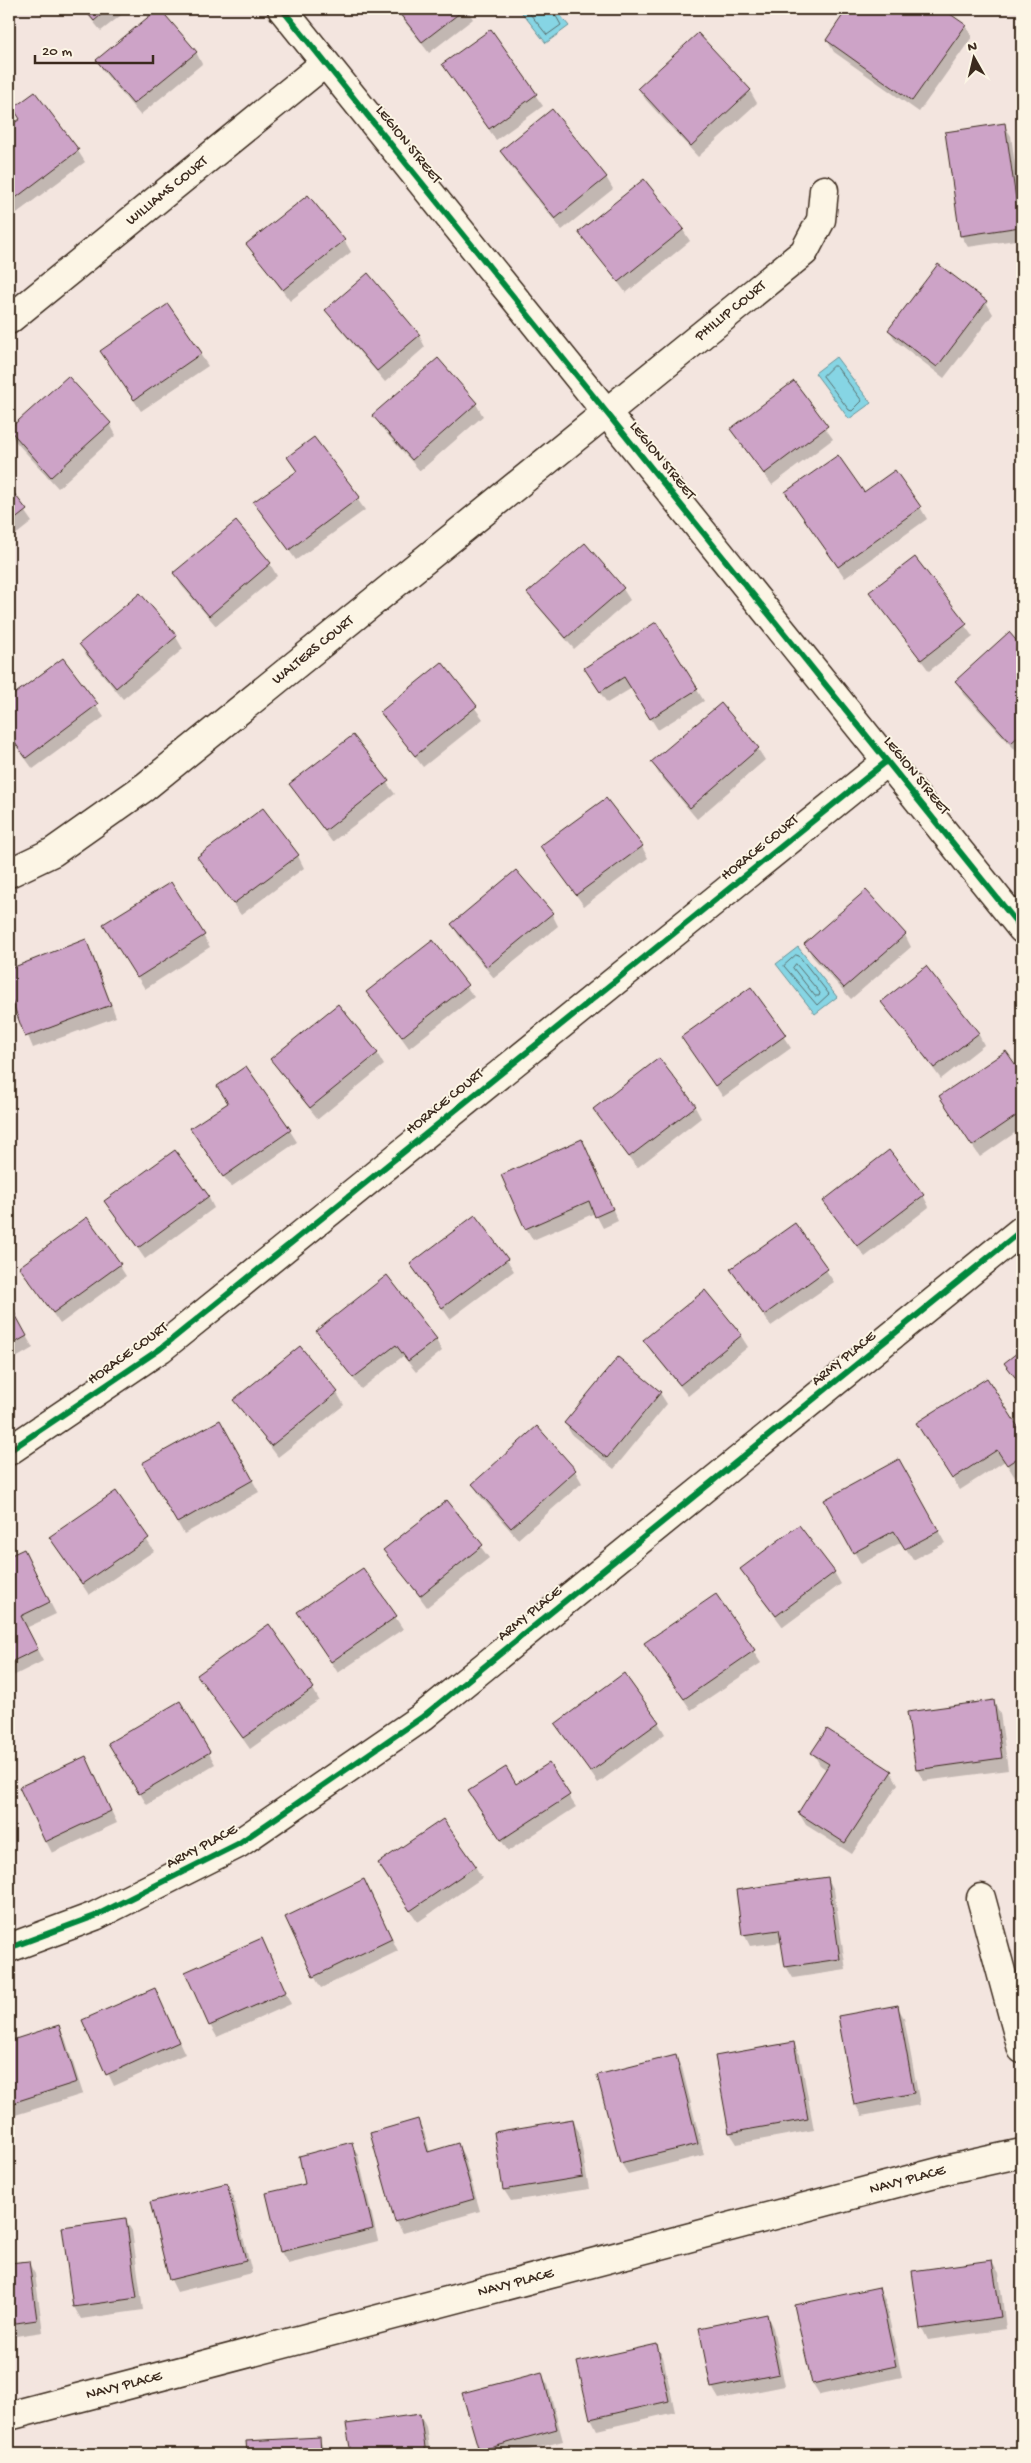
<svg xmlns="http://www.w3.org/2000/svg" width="1031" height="2463" font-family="'Gochi Hand',sans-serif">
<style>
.water{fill:#86d5e4;stroke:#689195}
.shadow{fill:#0003}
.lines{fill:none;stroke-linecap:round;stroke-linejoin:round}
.shore{stroke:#596e6d;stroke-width:1}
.building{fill:#cda3c7;stroke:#3b2a1e}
.minor-casing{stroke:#3b2a1e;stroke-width:31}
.minor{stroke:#fcf5e5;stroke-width:28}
.cycleway-casing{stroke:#fcf5e5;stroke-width:9}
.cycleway{stroke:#00873e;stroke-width:6}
.labels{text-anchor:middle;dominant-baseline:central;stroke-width:4;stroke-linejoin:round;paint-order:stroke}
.street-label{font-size:15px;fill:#3b2a1e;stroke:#fcf5e5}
</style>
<rect width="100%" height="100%" fill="#f3e5df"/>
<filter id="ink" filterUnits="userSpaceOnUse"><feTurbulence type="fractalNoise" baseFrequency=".02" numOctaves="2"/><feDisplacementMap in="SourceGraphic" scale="10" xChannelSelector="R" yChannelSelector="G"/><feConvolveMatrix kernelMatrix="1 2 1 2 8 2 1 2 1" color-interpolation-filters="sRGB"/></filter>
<g filter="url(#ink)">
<path class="water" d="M519 9H555L569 26 546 43Z
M836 357 871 403 849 419 815 373Z
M798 947 837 997 815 1014 776 964Z"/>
<path class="shadow" d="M83 9H129L101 31Z
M395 9H467L473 19 429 53Z
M849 9H941L965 25 972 37 919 112 834 52 827 40Z
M490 31 543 106 496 140 444 64Z
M698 35 750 91 757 103 698 157 646 100 639 89Z
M196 52 202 64 140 115 104 72 97 60Z
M21 120 78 151 85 162 14 215 9 208V129Z
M1004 125 1011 136 1022 215V239L968 247 961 235Z
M501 152 606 177 613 189 562 230 508 163Z
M683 230 690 241 626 293 580 232Z
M344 240 351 252 290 301 248 245Z
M938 266 986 302 993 314 944 378 896 341 889 330Z
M168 306 208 366 141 411 109 363Z
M327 310 419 335 425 347 385 382 334 322Z
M68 378 110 424 116 435 58 488 16 442 9 430Z
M793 383 833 439 772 485 731 429Z
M476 404 483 416 420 471 381 427 374 415Z
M314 438 365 510 296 560 255 503 297 472 288 457Z
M9 489 32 522 9 540Z
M786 493 864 494 920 507 927 519 845 578Z
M236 522 270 564 277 576 216 626 181 585 175 573Z
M585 545 623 589 630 600 574 649 536 604 529 593Z
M915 558 973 637 929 671 871 592Z
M140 595 176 637 183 649 123 699 87 656 80 645Z
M656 624 704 701 658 730 632 688 607 703 592 680Z
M1009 634 1022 649V750L1019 754 963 693 956 681Z
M63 659 104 717 33 769 9 736V700Z
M442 664 483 719 423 767 381 712Z
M353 737 395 794 332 842 291 785Z
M758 749 765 760 697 819 659 774 653 763Z
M542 847H642L648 858 584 906Z
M298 856 304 868 241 915 199 857Z
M171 884 210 947 145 989 112 936Z
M552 914 558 926 494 978 459 936 452 925Z
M905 935 911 947 851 999 812 956 806 944Z
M85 941 92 953 116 1017 33 1048 9 990V970Z
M433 942 474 997 409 1048 368 992Z
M751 989 791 1048 723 1097 682 1037Z
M883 1002 978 1033 984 1045 941 1079Z
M1006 1052 1022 1076V1128L980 1157 947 1108Z
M377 1053 384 1065 318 1119 279 1071 272 1059Z
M9 1083 12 1092 9 1093Z
M695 1107 701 1118 637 1168 594 1109Z
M191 1129 290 1131 297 1142 231 1187Z
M582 1141 618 1221 603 1228 595 1213 533 1240 526 1228Z
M923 1195 929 1207 865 1257 824 1201Z
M208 1196 214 1208 145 1259 105 1202Z
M795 1224 834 1282 771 1326 732 1269Z
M507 1260 514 1271 450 1319 411 1264Z
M119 1265 126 1276 60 1324 21 1267Z
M9 1306 33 1348 9 1362Z
M318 1331 436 1340 442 1351 416 1372 403 1356 361 1389Z
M741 1336 748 1347 688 1396 652 1352 645 1340Z
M300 1348 337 1393 344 1405 278 1457 235 1400Z
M1022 1350V1387L1006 1364Z
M986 1380 1022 1436V1471L1014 1476 1005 1461 960 1490 924 1435Z
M660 1393 667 1404 614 1469 572 1435 565 1423Z
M219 1421 259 1492 184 1534 144 1463Z
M537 1428 575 1471 582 1483 518 1539 480 1496 473 1484Z
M899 1460 945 1543 913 1560 902 1542 861 1564 826 1501Z
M115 1493 154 1551 89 1595 51 1538Z
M447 1502 489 1558 427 1607 385 1550Z
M23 1550 56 1614 26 1628 43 1661 9 1678V1557Z
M363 1569 403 1629 338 1673 299 1613Z
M741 1570 834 1572 841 1584 783 1627Z
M716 1596 761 1663 691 1710 653 1655Z
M206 1687 313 1689 319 1700 250 1749Z
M993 1701 1000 1713 1008 1770 924 1781 917 1770Z
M180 1703 215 1764 147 1805 110 1744Z
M658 1722 665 1734 598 1783 556 1724Z
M813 1753 891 1772 898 1784 852 1854 806 1825 799 1813 827 1770 820 1765Z
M86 1758 117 1823 52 1853 46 1841Z
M548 1765 576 1807 508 1851 477 1803 516 1786Z
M475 1866 482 1878 418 1922 386 1875Z
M828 1879 834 1890 846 1970 793 1978 786 1966 782 1942 750 1946 744 1934Z
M370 1893 398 1951 321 1988 314 1976Z
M261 1940 291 2004 217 2037 210 2025Z
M154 1989 185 2054 114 2086 83 2020Z
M897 2006 904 2018 920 2105 862 2116 855 2104Z
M58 2027 65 2038 83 2094 9 2117V2042Z
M793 2043 800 2055 814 2130 737 2144 730 2133 716 2057Z
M675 2056 682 2068 704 2155 628 2174 621 2163Z
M417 2120 424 2132 430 2152 457 2144 464 2156 480 2211 403 2233 396 2221Z
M572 2120 579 2132 589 2189 511 2201 504 2190Z
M351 2144 358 2155 378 2241 288 2264 281 2252 267 2194 306 2185Z
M226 2184 233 2196 252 2273 177 2292 171 2280 152 2203Z
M125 2219 132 2231 143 2310 81 2319 74 2307Z
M992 2261 999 2273 1006 2329 928 2340 922 2328Z
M28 2262 35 2274 43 2332 9 2337V2265Z
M879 2288 885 2300 902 2377 820 2395 813 2384Z
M767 2316 773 2328 785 2386 719 2399 712 2387Z
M656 2345 663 2357 675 2412 597 2430 591 2418Z
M541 2373 548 2385 563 2441 514 2454H482L480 2450Z
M420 2415 426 2427 430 2454H352L348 2425Z
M319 2439 326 2454H248V2442Z"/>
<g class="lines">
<path class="shore" d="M526 9 547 35 561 25 552 9
M833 366H836L862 401 852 411 849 410 823 376Z
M796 955 799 956 829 994 817 1005 784 966Z
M796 964 820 993 819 996H815L793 968Z"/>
</g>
<path class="building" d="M84 9H108L94 21Z
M158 9H160L197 52 133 104 96 60Z
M396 9H465L422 42Z
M847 9H943L966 25 912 101 826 40Z
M491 29 537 94 489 129 442 64Z
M698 33 751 90 691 146 638 88Z
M35 92 79 150 9 203V127L20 119 13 108Z
M552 109 607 177 555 219 500 151Z
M1005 123 1020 227 960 236 945 132Z
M644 179 684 229 618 282 578 232Z
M308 195 345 240 283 290 246 244Z
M938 264 987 301 937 367 888 330Z
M368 273 420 335 377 371 325 310Z
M168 304 202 353 134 400 100 351Z
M438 358 477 403 412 460 372 415Z
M68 376 111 423 51 477 9 429Z
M794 381 828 426 764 474 730 429Z
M314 437 360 497 289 550 253 502 297 471 287 457Z
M838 455 864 492 895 470 921 507 838 567 785 492Z
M9 487 27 510 9 524Z
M236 521 271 563 209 616 173 573Z
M585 543 624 588 566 638 527 593Z
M915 557 967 624 921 660 869 592Z
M140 593 177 636 116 688 79 644Z
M656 622 698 689 650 719 624 677 600 692 584 668Z
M1009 632 1022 647V733L1011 743 955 681Z
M63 658 98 704 26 758 9 735V698Z
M442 662 477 706 415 756 380 712Z
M721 703 759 748 690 808 651 762Z
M353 735 389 781 325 831 289 784Z
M606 798 643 846 576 895 540 846Z
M263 808 299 855 233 904 197 857Z
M516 870 553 913 487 967 451 924Z
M171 882 205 935 137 978 103 924Z
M866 890 906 934 844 988 804 944Z
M86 939 111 1005 25 1037 9 993V969Z
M433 940 468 985 402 1037 366 992Z
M926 966 979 1033 934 1068 881 1002Z
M751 987 786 1035 715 1086 681 1037Z
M338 1004 378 1053 310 1108 270 1059Z
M1006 1051 1022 1074V1112L972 1146 939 1096Z
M659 1058 696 1106 629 1157 593 1109Z
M246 1066 291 1130 223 1177 190 1128 228 1103 217 1086Z
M582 1139 613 1209 595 1217 589 1201 525 1229 501 1175Z
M175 1150 209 1196 138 1248 104 1201Z
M889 1150 924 1195 857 1246 823 1201Z
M475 1215 508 1259 442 1308 410 1264Z
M87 1217 121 1264 53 1313 19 1267Z
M795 1223 828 1269 764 1315 730 1269Z
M387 1275 437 1339 408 1361 396 1345 353 1378 316 1331Z
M705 1290 742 1335 680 1385 643 1340Z
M9 1303 27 1336 9 1346Z
M300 1346 338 1392 271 1446 233 1400Z
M1022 1349V1386L1004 1363Z
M618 1357 661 1392 607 1458 564 1423Z
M987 1378 1022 1433V1455L1007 1465 997 1450 952 1479 916 1423Z
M220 1420 253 1480 177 1523 142 1463Z
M537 1426 576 1470 511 1528 472 1484Z
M899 1459 939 1531 905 1549 894 1531 853 1553 824 1500Z
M116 1491 149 1538 82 1584 49 1537Z
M447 1500 483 1545 420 1596 383 1550Z
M799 1525 835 1572 776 1616 740 1569Z
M24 1549 50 1602 21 1616 38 1649 9 1663V1556Z
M363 1568 397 1616 331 1662 297 1612Z
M716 1594 755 1650 684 1699 644 1643Z
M269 1624 314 1688 243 1738 197 1675Z
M624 1673 659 1722 590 1772 555 1724Z
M994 1700 1002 1758 916 1770 907 1712Z
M180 1701 210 1752 139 1794 108 1743Z
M827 1729 892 1771 845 1843 798 1813 829 1764 811 1753Z
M86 1756 111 1811 45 1842 19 1787Z
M549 1763 570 1795 501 1840 468 1791 506 1767 516 1784Z
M443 1819 476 1866 410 1911 378 1863Z
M828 1877 840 1959 785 1967 779 1930 742 1935 736 1890Z
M364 1879 392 1939 313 1977 285 1917Z
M262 1938 286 1992 209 2026 185 1972Z
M155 1988 179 2042 106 2075 82 2020Z
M898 2005 914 2093 854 2105 838 2016Z
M59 2025 77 2082 9 2104V2041Z
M794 2042 808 2119 729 2133 715 2056Z
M676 2055 698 2144 620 2163 597 2075Z
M418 2119 428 2152 458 2143 474 2199 395 2222 370 2133Z
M573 2119 583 2177 503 2190 494 2132Z
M352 2142 373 2229 280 2252 266 2193 305 2184 299 2156Z
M227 2183 246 2261 169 2280 150 2202Z
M126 2218 137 2298 73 2307 62 2227Z
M992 2260 1001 2317 920 2329 912 2271Z
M29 2261 37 2320 9 2324V2263Z
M879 2287 896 2366 812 2384 794 2305Z
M767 2314 779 2374 711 2388 699 2328Z
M657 2344 669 2401 590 2419 577 2362Z
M542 2372 557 2429 479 2451 462 2393Z
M420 2414 426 2454H351L346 2424Z
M320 2437 321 2454H247L246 2441Z"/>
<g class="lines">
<defs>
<g id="minor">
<path d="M282 9 1022 929"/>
<path id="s1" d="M9 320 325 63"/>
<path id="s2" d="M9 873 53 852 145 787 804 252 821 220 824 190"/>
<path d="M9 1451 160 1349 887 761"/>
<path d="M981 1898 1022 2049"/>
<path d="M9 1948 95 1916 238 1844 421 1718 1022 1230"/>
<path id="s3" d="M9 2416 954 2168 1022 2153"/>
</g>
</defs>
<use href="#minor" class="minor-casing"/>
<use href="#minor" class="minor"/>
<defs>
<path id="cycleway" d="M282 9 1022 929
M9 1451 160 1349 887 761
M9 1948 95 1916 238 1844 421 1718 1022 1230"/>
</defs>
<use href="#cycleway" class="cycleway-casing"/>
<use href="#cycleway" class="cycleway"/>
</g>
</g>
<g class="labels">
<g class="street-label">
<text transform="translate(408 145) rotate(51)">LEGION STREET</text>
<text stroke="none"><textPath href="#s1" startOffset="204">WILLIAMS COURT</textPath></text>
<text stroke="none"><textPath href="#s2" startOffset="916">PHILLIP COURT</textPath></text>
<text transform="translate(662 461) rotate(51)">LEGION STREET</text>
<text stroke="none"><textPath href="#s2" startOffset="378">WALTERS COURT</textPath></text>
<text transform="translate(916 776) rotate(51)">LEGION STREET</text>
<text transform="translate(760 848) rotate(-39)">HORACE COURT</text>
<text transform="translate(445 1102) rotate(-39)">HORACE COURT</text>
<text transform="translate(128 1354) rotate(-36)">HORACE COURT</text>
<text transform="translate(844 1359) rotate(-39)">ARMY PLACE</text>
<text transform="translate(530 1614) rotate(-39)">ARMY PLACE</text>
<text transform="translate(202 1847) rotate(-28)">ARMY PLACE</text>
<text stroke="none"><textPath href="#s3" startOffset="929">NAVY PLACE</textPath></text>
<text stroke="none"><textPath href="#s3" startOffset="524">NAVY PLACE</textPath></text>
<text stroke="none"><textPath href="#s3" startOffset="119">NAVY PLACE</textPath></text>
</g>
</g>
<rect width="1031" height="2463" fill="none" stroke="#fcf5e5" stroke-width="30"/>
<rect x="15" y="15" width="1001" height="2433" fill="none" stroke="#3b2a1e" stroke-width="2" filter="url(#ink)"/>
<g transform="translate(974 58) rotate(352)" stroke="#fcf5e5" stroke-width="4" paint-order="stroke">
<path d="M0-4L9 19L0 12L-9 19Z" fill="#3b2a1e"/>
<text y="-8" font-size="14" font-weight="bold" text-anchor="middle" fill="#3b2a1e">N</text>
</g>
<path d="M35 55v8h118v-8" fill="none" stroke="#3b2a1e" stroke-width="2.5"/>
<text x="42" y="55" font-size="15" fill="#3b2a1e" stroke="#fcf5e5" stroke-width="4" paint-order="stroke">20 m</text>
</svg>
